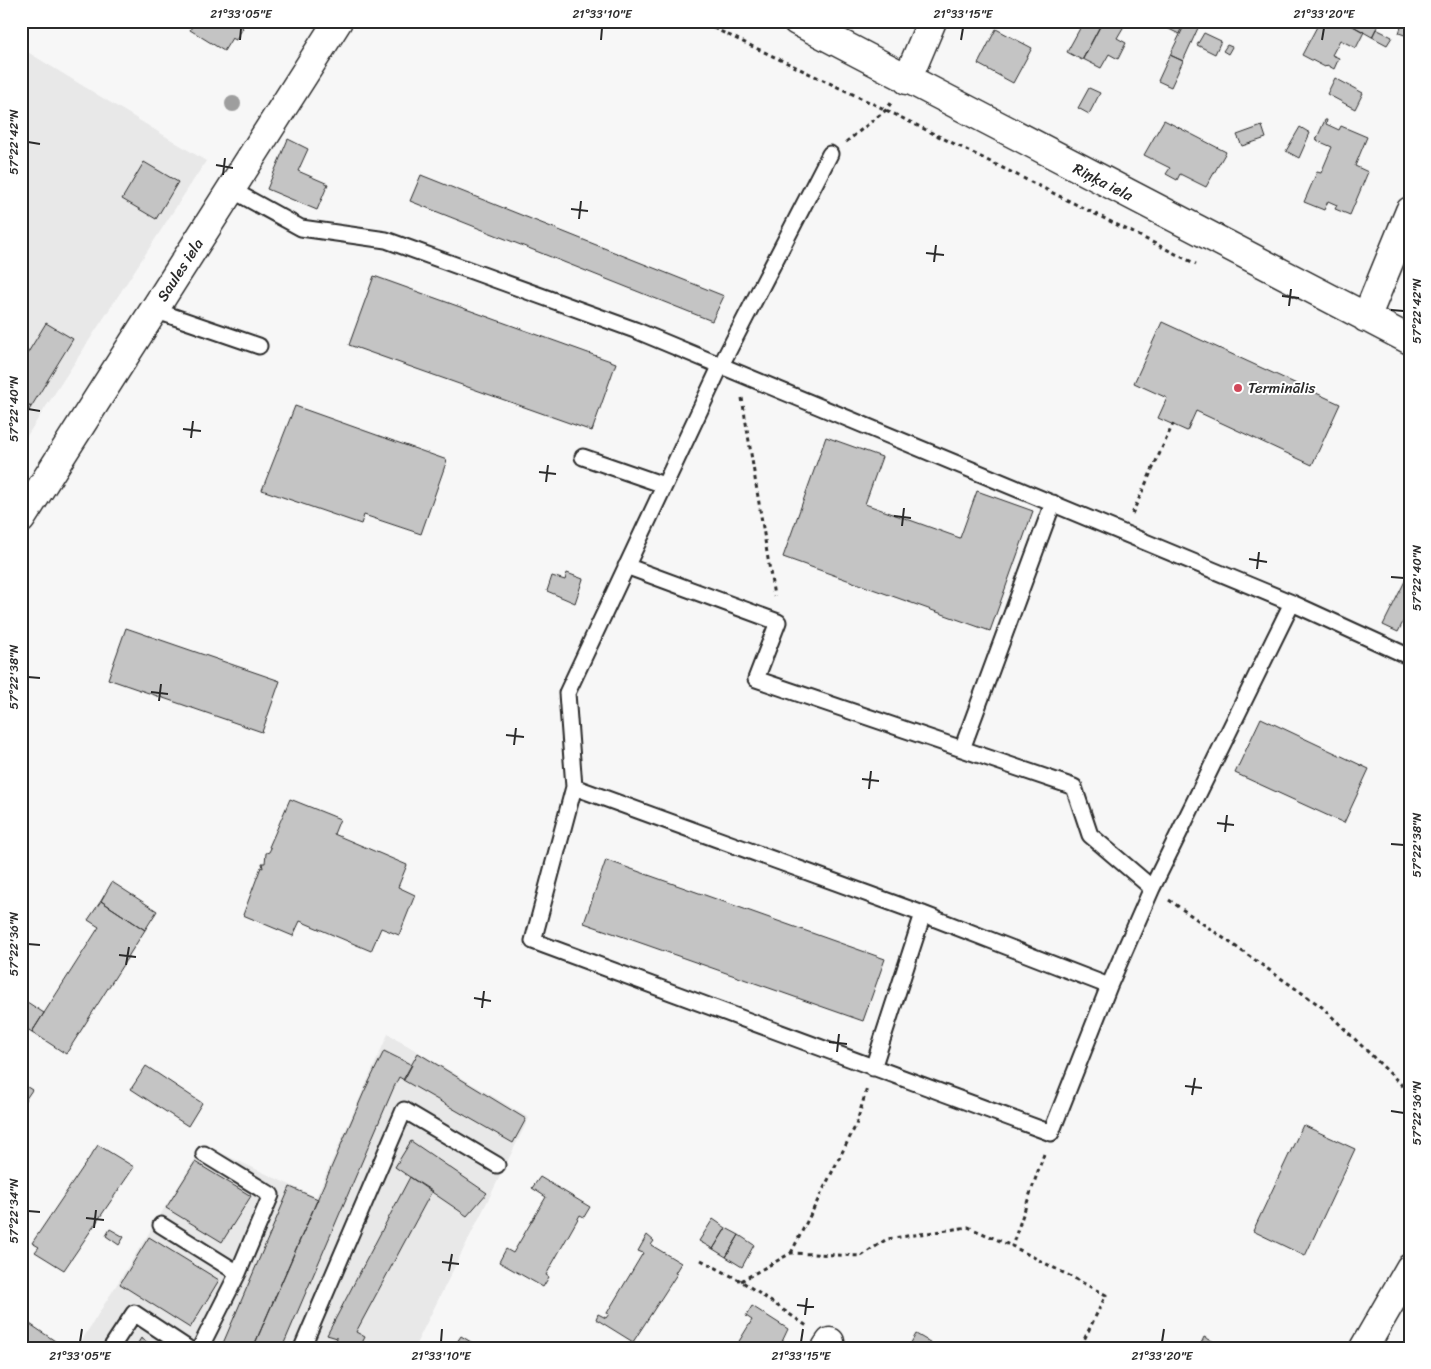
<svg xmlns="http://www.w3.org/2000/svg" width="1431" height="1369" font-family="Sriracha,sans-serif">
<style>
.built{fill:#e8e8e8}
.building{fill:#c4c4c4;stroke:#2b2b2b}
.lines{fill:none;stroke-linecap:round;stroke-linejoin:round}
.service-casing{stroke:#2b2b2b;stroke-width:19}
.minor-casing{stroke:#2b2b2b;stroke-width:31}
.tertiary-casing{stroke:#2b2b2b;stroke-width:31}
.path{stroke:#2b2b2b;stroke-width:3;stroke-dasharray:4 4;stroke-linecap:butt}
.service{stroke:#fff;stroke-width:15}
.minor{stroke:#fff;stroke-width:28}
.tertiary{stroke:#fff;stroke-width:28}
.tree{fill:#9e9e9e}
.ticks{fill:none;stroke:#2b2b2b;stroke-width:2}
.poi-dot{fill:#d1495b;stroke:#fff;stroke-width:2}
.labels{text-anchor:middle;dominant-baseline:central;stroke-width:4;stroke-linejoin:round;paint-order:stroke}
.street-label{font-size:15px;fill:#2b2b2b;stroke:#fff}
.poi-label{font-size:15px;fill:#2b2b2b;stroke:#fff;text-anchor:start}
.neatline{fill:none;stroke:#2b2b2b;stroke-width:2}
.ticks-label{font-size:12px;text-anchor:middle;fill:#2b2b2b}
</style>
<rect width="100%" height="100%" fill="#f7f7f7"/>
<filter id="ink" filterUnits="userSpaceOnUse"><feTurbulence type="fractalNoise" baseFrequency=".02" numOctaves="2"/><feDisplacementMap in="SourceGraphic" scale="10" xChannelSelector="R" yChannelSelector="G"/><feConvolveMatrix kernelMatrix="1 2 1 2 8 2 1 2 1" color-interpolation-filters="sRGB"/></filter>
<g filter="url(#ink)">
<path class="built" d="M21 48 206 161 21 445Z
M388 1034 529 1118 414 1348H77L204 1145 316 1197Z"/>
<path class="building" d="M195 21H247L245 25 241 23 239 25 243 28 236 40 232 38 224 51 190 30Z
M1084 21H1091L1100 26 1082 60 1067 52Z
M1103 21H1127L1117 38 1126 43 1118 59 1109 54 1101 68 1083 59Z
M1153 21H1184L1179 34Z
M1320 21H1344L1364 32 1356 48 1340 40 1332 55 1339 58 1334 69 1327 65 1325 67 1302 55Z
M1353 21H1380L1372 37 1351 25Z
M1403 21H1410V37L1399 33Z
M1186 22 1198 28 1183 61 1170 55Z
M996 29 1032 48 1013 83 978 64Z
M1376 29 1392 37 1387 45 1372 37Z
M1204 33 1221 41 1215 54 1197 45Z
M1227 45 1232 47 1228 54 1223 51Z
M1170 55 1183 61 1171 87 1158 81Z
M1335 78 1363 93 1355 109 1327 94Z
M1089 88 1100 93 1089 114 1078 108Z
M1164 120 1226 152 1206 187 1180 174 1177 180 1166 174 1170 168 1144 155Z
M1325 120H1327L1326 124 1339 130 1341 126 1367 137 1355 166 1368 172 1350 215 1335 209 1337 205 1328 201 1324 210 1304 202 1317 172 1321 173 1332 147 1316 140Z
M1262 126 1266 138 1242 146 1237 135Z
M1300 127 1310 133 1299 158 1286 151Z
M288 139 308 149 298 171 328 184 317 210 267 189Z
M144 162 178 182 156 219 122 199Z
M421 175 724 296 712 321 410 201Z
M374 276 616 363 592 431 349 345Z
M1162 322 1340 404 1312 465 1196 411 1187 431 1158 418 1167 398 1134 383Z
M46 323 73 339 31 407 21 401V364Z
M21 401 31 407 21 423Z
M295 406 447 460 421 534 364 515 361 524 262 490Z
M826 437 882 457 865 504 960 538 977 491 1033 511 990 631 783 557Z
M1410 571V608L1398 632 1383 625Z
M567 573 583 579 575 603 547 591 552 576 565 580Z
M126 628 280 681 262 732 108 679Z
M1261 718 1369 769 1344 823 1235 773Z
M290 799 340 819 334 834 407 865 398 887 415 895 399 935 381 928 371 951 300 921 293 936 243 915 261 867 263 868 262 863H265L266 853 269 852 271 848 269 847Z
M606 860 885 959 863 1021 584 923Z
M112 882 157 911 145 930 101 901Z
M101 901 145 930 66 1054 32 1032 99 927 88 920Z
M21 998 44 1013 32 1032 21 1025Z
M384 1051 412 1065 404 1080 399 1077 394 1087 282 1348H253L364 1092Z
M418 1053 526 1119 513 1143 403 1080Z
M146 1066 202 1103 188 1126 131 1089Z
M21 1083 32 1090 21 1106Z
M1303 1125 1355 1149 1305 1256 1253 1231Z
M411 1141 487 1193 467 1216 395 1167Z
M98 1145 134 1167 64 1270 35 1252 39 1247 32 1243Z
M195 1162 251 1196 222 1242 166 1208Z
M410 1177 432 1191 356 1332 365 1337 360 1347 364 1348H334L337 1338 327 1335Z
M540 1177 590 1207 584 1217 580 1215 546 1275 549 1277 543 1287 499 1262 506 1249 513 1253 546 1197 532 1188Z
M290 1187 318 1199 253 1348H221Z
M713 1219 726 1228 713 1249 699 1241Z
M726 1228 739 1235 726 1257 713 1249Z
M110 1229 124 1237 119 1245 106 1236Z
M647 1235 654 1241 651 1245 681 1263 675 1273 677 1274 633 1342 596 1319 598 1314 606 1318 609 1314 607 1313 643 1253 638 1251Z
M739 1235 754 1245 742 1267 726 1257Z
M149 1237 219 1280 190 1328 120 1284Z
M752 1306 788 1329 779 1348H735L752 1320 746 1316Z
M21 1318 61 1345 58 1348H21Z
M916 1334 940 1348H908Z
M461 1336 481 1348H460L455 1345Z
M1204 1337 1227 1348H1199Z
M141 1338 156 1348H135Z"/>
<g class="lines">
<defs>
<path id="service" d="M830 154 721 365 567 693 574 787 533 941 1051 1133 1109 986 1152 888 1292 603
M232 190 301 228 386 240 635 330 1292 603 1410 657
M154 310 259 346
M583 457 664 485
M626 566 778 622 756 679 1074 787 1090 835 1152 888
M962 749 1053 503
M574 787 923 914 1109 986
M873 1068 923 914
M161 1225 238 1273
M111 1348 134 1313 187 1348
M200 1348 238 1273 271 1195 204 1154
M302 1348 404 1110 497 1165"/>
<path id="minor" d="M797 21 1410 340
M907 80 932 21
M1366 318 1410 211
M826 1348 830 1342"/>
<path id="tertiary" d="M21 519 338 21
M1364 1348 1410 1268"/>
</defs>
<use href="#service" class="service-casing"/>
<use href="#minor" class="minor-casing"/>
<use href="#tertiary" class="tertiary-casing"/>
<path class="path" d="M699 21 886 110 1196 264
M846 142 886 110 891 103
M742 398 774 596
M1132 514 1173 424
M1169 900 1322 1007 1410 1093
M1044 1154 1012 1246 1106 1295 1080 1348
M791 1253 856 1125 867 1088
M701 1260 741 1281 807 1326
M741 1281 791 1253 861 1256 887 1239 968 1227 1012 1246"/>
<use href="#service" class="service"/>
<use href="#minor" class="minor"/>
<use href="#tertiary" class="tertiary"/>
</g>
<circle class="tree" cx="233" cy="104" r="8"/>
</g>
<path class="ticks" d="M240 40 241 28M601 40 602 28M961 40 963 28M1322 40 1324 28M28 142 40 144M216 165 233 168M223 175 225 158M571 209 588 211M579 219 581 201M926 253 944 255M934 262 936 245M1282 296 1299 298M1289 306 1291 289M1391 310 1404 311M28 409 40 411M183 429 201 431M191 438 193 421M539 472 556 474M546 482 548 465M894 516 911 518M902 526 904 508M1249 559 1267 562M1257 569 1259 552M1391 577 1404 578M28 677 40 678M151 692 168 694M159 701 161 684M506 735 524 737M514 745 516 728M862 779 879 781M869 789 871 771M1217 823 1234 825M1225 832 1227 815M1391 844 1404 845M28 944 40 945M119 955 136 957M126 965 129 947M474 998 491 1001M482 1008 484 991M829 1042 847 1044M837 1052 839 1034M1185 1086 1202 1088M1192 1095 1195 1078M1391 1111 1404 1113M28 1211 40 1212M86 1218 104 1220M94 1228 96 1210M442 1262 459 1264M449 1271 452 1254M797 1305 814 1307M805 1315 807 1298M80 1342 82 1329M441 1342 442 1329M801 1342 803 1329M1162 1342 1164 1329"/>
<circle class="poi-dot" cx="1238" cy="388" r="5"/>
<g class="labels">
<g class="street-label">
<text transform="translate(1103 182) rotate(27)">Riņķa iela</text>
<text transform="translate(180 270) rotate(-57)">Saules iela</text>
</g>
<g class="poi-label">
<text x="1248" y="388">Terminālis</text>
</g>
</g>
<rect width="1431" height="1369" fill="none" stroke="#fff" stroke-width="55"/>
<rect x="28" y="28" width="1376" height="1314" class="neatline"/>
<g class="ticks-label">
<text x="241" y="18">21°33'05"E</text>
<text x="602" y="18">21°33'10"E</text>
<text x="963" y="18">21°33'15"E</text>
<text x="1324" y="18">21°33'20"E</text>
<text transform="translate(14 142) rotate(-90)" y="4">57°22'42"N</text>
<text transform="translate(1417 311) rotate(-90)" y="4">57°22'42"N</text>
<text transform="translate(14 409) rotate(-90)" y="4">57°22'40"N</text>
<text transform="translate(1417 578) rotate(-90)" y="4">57°22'40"N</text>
<text transform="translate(14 677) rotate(-90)" y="4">57°22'38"N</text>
<text transform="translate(1417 845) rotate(-90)" y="4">57°22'38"N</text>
<text transform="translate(14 944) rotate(-90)" y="4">57°22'36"N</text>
<text transform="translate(1417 1113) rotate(-90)" y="4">57°22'36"N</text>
<text transform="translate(14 1211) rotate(-90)" y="4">57°22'34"N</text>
<text x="80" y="1360">21°33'05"E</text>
<text x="441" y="1360">21°33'10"E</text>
<text x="801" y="1360">21°33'15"E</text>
<text x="1162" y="1360">21°33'20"E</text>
</g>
</svg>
